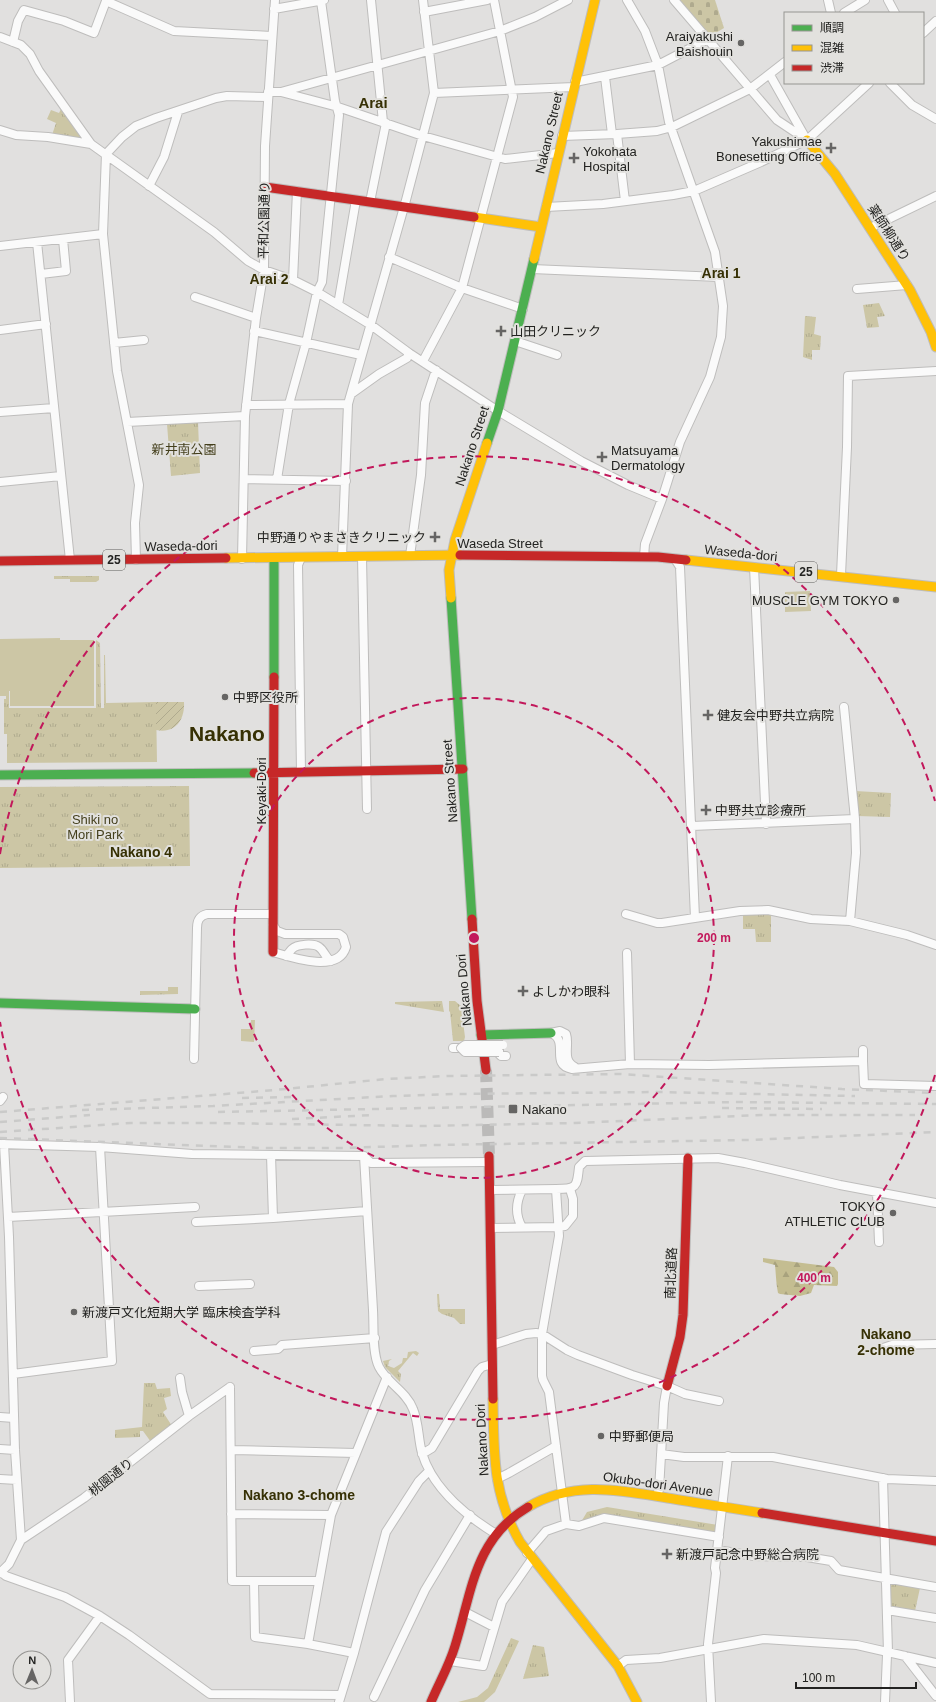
<svg xmlns="http://www.w3.org/2000/svg" width="936" height="1702" font-family="Arial,'Noto Sans JP',sans-serif">
<style>
.grass{fill:url(#grass-tufts)}
.forest{fill:url(#forest-firs)}
.cemetery{fill:url(#cemetery-stones)}
.garden{fill:url(#garden-furrows)}
.pitch{fill:#ccc6a5}
.lines{fill:none;stroke-linecap:round;stroke-linejoin:round}
.secondary-tunnel{stroke:#bbbab9;stroke-width:12;stroke-dasharray:12 6;stroke-linecap:butt}
.street-casing{stroke:#bebdbc;stroke-width:10}
.fast-casing{stroke:#bebdbc;stroke-width:11}
.slow-casing{stroke:#bebdbc;stroke-width:11}
.jam-casing{stroke:#bebdbc;stroke-width:11}
.street{stroke:#fafafa;stroke-width:8}
.fast{stroke:#4caf50;stroke-width:9}
.slow{stroke:#ffc107;stroke-width:9}
.jam{stroke:#c62828;stroke-width:9}
.rail{stroke:#cacac9;stroke-width:2.5;stroke-dasharray:7 7;stroke-linecap:butt}
.street-bridge-casing{stroke:#bebdbc;stroke-width:10;stroke-linecap:butt}
.street-bridge{stroke:#fafafa;stroke-width:8}
.ring{fill:none;stroke:#c2185b;stroke-width:2;stroke-dasharray:7 5}
.poi-dot{fill:#666564;stroke:#e2e1de;stroke-width:1.5}
.labels{text-anchor:middle;dominant-baseline:central;stroke-width:4;stroke-linejoin:round;paint-order:stroke}
.shield{fill:#e2e1de;stroke:#5c5c5a;stroke-width:1}
.shield-label{font-size:12px;font-weight:bold;fill:#232321}
.poi-label{font-size:13px;fill:#232321;stroke:#e2e1de;text-anchor:start}
.street-label{font-size:13px;fill:#232321;stroke:#e2e1de}
.park-label{font-size:13px;fill:#443f1c;stroke:#e2e1de}
.neighbourhood-label{font-size:14px;font-weight:bold;fill:#363004;stroke:#e2e1de}
.quarter-label{font-size:15px;font-weight:bold;fill:#363004;stroke:#e2e1de}
.town-label{font-size:21px;font-weight:bold;fill:#363004;stroke:#e2e1de}
.centre{fill:#c2185b;stroke:#e2e1de;stroke-width:2}
.ring-label{font-size:12px;text-anchor:middle;font-weight:bold;fill:#c2185b;stroke:#e2e1de;stroke-width:4;stroke-linejoin:round;paint-order:stroke}
</style>
<defs>
<pattern id="grass-tufts" width="24" height="20" patternUnits="userSpaceOnUse"><rect width="24" height="20" fill="#ccc6a5"/><path d="M3 7l-1-3M5 7V3M7 7l1-3M15 17l-1-3M17 17v-4M19 17l1-3" fill="none" stroke="#afaa8e"/></pattern>
<pattern id="forest-firs" width="22" height="20" patternUnits="userSpaceOnUse"><rect width="22" height="20" fill="#c4bd91"/><path d="M5 1l3.5 6h-7zM16 11l3.5 6h-7z" fill="#a8a27d"/></pattern>
<pattern id="cemetery-stones" width="16" height="16" patternUnits="userSpaceOnUse"><rect width="16" height="16" fill="#ccc6a5"/><path d="M2 7V4a2 2 0 0 1 4 0v3zM10 15v-3a2 2 0 0 1 4 0v3z" fill="#afaa8e"/></pattern>
<pattern id="garden-furrows" width="10" height="10" patternUnits="userSpaceOnUse"><rect width="10" height="10" fill="#ccc6a5"/><path d="M-1 1l2-2M0 10L10 0M9 11l2-2" fill="none" stroke="#afaa8e"/></pattern>
</defs>
<rect width="100%" height="100%" fill="#e1e0df"/>
<path class="grass" d="M62 107 85 138 83 141 52 135 56 123 47 119 51 110 59 113Z
M879 303 885 316 877 317 879 327 867 328 863 305Z
M805 316 816 317 814 334 821 336 820 350H812V360L803 357Z
M198 422 200 473 171 476 167 424Z
M54 576H99V580L96 582H70V579H54Z
M810 591 811 611 785 612V592Z
M96 640 100 643 101 708H104V655H105L106 703 156 702 157 762 7 763V734H4V699H6V696H0V691H9V708H96Z
M189 786 190 866 0 868V787Z
M855 791 891 793 890 817 857 816Z
M743 914H771V942H756L755 929H743Z
M168 987H178V994L140 995V991H168Z
M442 1001 444 1012 395 1004V1002Z
M449 1001H455L461 1006 465 1037 464 1041H453L450 1012 449 1011Z
M251 1020H255L254 1042 241 1041V1029H251Z
M437 1294H439L440 1309H465V1324H460L454 1318 442 1314 438 1311Z
M416 1351 419 1353 417 1356 413 1353 398 1371 401 1374 400 1382 385 1367 383 1361 392 1359 389 1361 388 1366 394 1368 402 1363 403 1358H407L408 1352Z
M144 1383H155L157 1389 170 1388 171 1396 164 1398 167 1409 163 1412 172 1426 151 1442 143 1431H140V1437L115 1438V1430L142 1427Z
M607 1507 718 1525 716 1533 606 1515 581 1522 587 1512Z
M892 1583 920 1588 915 1611 891 1607 890 1584Z
M511 1638 519 1641 495 1692 484 1702H458L477 1697 488 1688Z
M533 1645 544 1647 549 1676 523 1679Z"/>
<path class="forest" d="M763 1258 834 1267 838 1272V1284L837 1286 814 1285 811 1293 800 1296 780 1294 778 1293C776 1283 776 1275 775 1265L763 1262Z"/>
<path class="cemetery" d="M680 0H715L724 28 709 37Z"/>
<path class="garden" d="M156 702H184C185 719 176 734 156 730Z"/>
<path class="pitch" d="M60 638V640H94V706H10V691H0V639Z"/>
<g class="lines">
<path class="secondary-tunnel" d="M486 1070 489 1156"/>
<defs>
<path id="street" d="M371 0 383 122
M627 0 645 31 658 65 669 122 715 252 723 306 721 337 710 377 680 442 662 499 645 544 644 557
M674 0 777 120 807 140
M828 0 831 13
M888 0 895 13
M274 9 324 0
M424 12 487 0
M844 13 865 0
M923 33 936 21
M0 37 21 45 30 54 39 71 91 144 214 232 248 261 264 270 293 280 317 292 371 325 409 353 498 411 581 461 628 485 662 499
M13 42 18 21 24 10 64 21 94 33 106 1 174 31 271 36
M770 75 805 137
M605 77 612 134
M575 82 658 65 708 39
M890 83 912 105 936 119
M268 92H281L338 107 423 136 505 159 558 153
M281 92 500 31 535 17 568 0
M434 93 574 87
M0 130 16 135 48 137 91 144
M617 134 625 201
M562 136 617 134 657 131 672 127 750 89 785 62
M149 186 164 157 178 112
M370 202 386 123
M546 207 603 204 673 195 694 191 761 162 807 140 869 83
M870 228 936 196
M37 242 70 560
M0 246 103 234
M389 257 462 288 523 309
M532 269 719 277
M41 274 66 271 63 239
M293 280 297 191
M857 289 907 285
M195 297 256 318
M338 305 356 200
M0 330 46 324
M254 331 361 355
M515 341 557 355
M114 343 144 340
M423 361 462 288 513 97 494 0
M351 394 379 374 407 358 409 353
M246 405 348 404
M0 412 54 408
M127 422 245 416
M244 479 346 481
M277 479 289 404 306 343 317 292 322 282 339 115 335 101 321 1
M0 482 61 476
M410 556 421 475 425 403 436 370
M342 557 348 404 406 200 434 93 423 0
M362 557 367 809
M242 559 245 416 256 318 264 270 265 146 275 0
M675 559 680 567 695 918
M136 560 135 523 139 485 117 371 103 234 106 154 122 137 136 126 156 118 216 98 227 96 267 97
M754 567 766 824
M841 575 847 447 848 376 936 371
M844 707 855 819 856 853 850 921
M301 772 298 565 301 558
M692 826 855 819
M626 914 657 923H662L740 911 768 910 811 919 850 921 907 935 936 945
M273 952C290 957 338 974 346 947L343 937 339 934H285L277 931 273 925
M627 953 630 1064
M286 956C288 954 290 951 292 949 297 944 314 943 319 947 325 951 325 958 331 961
M551 1033C570 1041 549 1065 572 1069L630 1064 709 1065 863 1061 864 1084 936 1086
M551 1033 560 1031 566 1034C570 1045 561 1060 575 1067
M499 1047V1054L501 1056H506
M453 1048H461
M863 1050V1061
M194 1059 197 928C197 921 199 916 207 914H273
M0 1101 3 1097
M0 1144 100 1147 192 1154 364 1156 371 1163 489 1162
M4 1144 9 1237 15 1450 21 1540
M271 1155 273 1218
M364 1156C367 1207 370 1259 373 1310 374 1326 372 1353 379 1367 387 1383 406 1391 413 1409 419 1423 418 1439 422 1453 433 1489 465 1515 496 1534
M556 1189C577 1189 577 1187 579 1167L585 1161 718 1158 745 1163 840 1185 936 1203
M490 1190 556 1189 559 1236 542 1334V1376L543 1380 549 1392 566 1524
M522 1190C516 1202 515 1215 522 1227
M877 1193 879 1242
M8 1217 195 1207
M196 1222 273 1218 367 1211
M490 1228 558 1227 565 1226 573 1216V1199L570 1189
M199 1286 250 1284
M492 1345 526 1334 536 1333 542 1334 567 1350 578 1355 632 1375 667 1386 685 1394 719 1401
M883 1348 892 1345 936 1344
M254 1351 278 1349 282 1345 375 1338
M13 1374 112 1361 100 1147
M180 1378 182 1392 189 1416
M230 1387 232 1581H319
M0 1417 14 1418
M0 1449 15 1450
M231 1450 356 1453
M422 1454 432 1448 438 1438 478 1371 482 1367 492 1364
M661 1454 684 1457H773L887 1479 936 1481
M883 1478 888 1652 887 1655 885 1702
M0 1479 17 1480
M497 1479 509 1473 556 1446
M656 1496 659 1490 664 1403 667 1386
M231 1514 331 1515
M718 1550 754 1556 807 1557 831 1561 839 1570 936 1587
M527 1553 546 1531 566 1524 579 1526 604 1518 719 1537
M0 1573 9 1564 21 1540 84 1498 189 1416 230 1387
M2 1573 6 1576 65 1597 100 1616 129 1635 210 1694 341 1695
M254 1581 255 1637 308 1644 354 1653
M887 1610 936 1618
M465 1612 494 1627
M308 1644 331 1515 387 1377
M905 1656 936 1696
M450 1661 483 1666 502 1602 532 1559
M618 1666 626 1660 660 1658 764 1639 857 1645 936 1663
M374 1697 425 1590 470 1515
M70 1702 68 1660 100 1616
M339 1702 354 1653 386 1532 419 1481 429 1471
M711 1702 708 1644 716 1573 715 1568 728 1456"/>
<path id="fast" d="M487 443 498 411 534 259
M451 598 472 919
M274 677V558
M0 775 254 773
M0 1003 195 1009
M481 1035 551 1033"/>
<path id="slow" d="M807 140 835 174 910 290 931 332 936 347
M474 217 541 227
M534 259 595 0
M226 558 460 555
M686 560 936 587
M451 598 449 570 455 540 487 443
M493 1399C494 1453 492 1493 520 1542L618 1666 637 1702
M528 1507C575 1479 623 1491 674 1499 703 1504 732 1508 762 1513"/>
<path id="jam" d="M265 187 474 217
M460 555 658 557 686 560
M0 561 226 558
M254 773 463 769
M472 919 477 1001 486 1070
M273 952 274 677
M489 1156 493 1399
M667 1386 680 1337 683 1315 688 1158
M762 1513 936 1541
M431 1702C439 1683 449 1666 455 1646 472 1592 474 1539 528 1507"/>
</defs>
<use href="#street" class="street-casing"/>
<use href="#fast" class="fast-casing"/>
<use href="#slow" class="slow-casing"/>
<use href="#jam" class="jam-casing"/>
<use href="#street" class="street"/>
<use href="#fast" class="fast"/>
<use href="#slow" class="slow"/>
<use href="#jam" class="jam"/>
<path class="rail" d="M242 1098 292 1097
M722 1108 822 1109
M82 1110 213 1106 393 1096 454 1094 657 1092 855 1096
M0 1112 275 1090 386 1079 447 1076 620 1074 842 1089 936 1093
M218 1112 736 1102 936 1104
M292 1119 374 1115
M0 1122 90 1115
M0 1132 131 1123H213L423 1126 575 1123 761 1115H915
M0 1138 262 1148H343L435 1145 749 1140 936 1132"/>
<defs>
<path id="street-bridge" d="M499 1052H465L461 1048 465 1045H503"/>
</defs>
<use href="#street-bridge" class="street-bridge-casing"/>
<use href="#street-bridge" class="street-bridge"/>
</g>
<g class="ring">
<circle cx="474" cy="938" r="240"/>
<path d="M935 1075A481 481 0 0 1 0 1022M0 854A481 481 0 0 1 935 801"/>
</g>
<g class="poi-dot">
<circle cx="741" cy="43" r="4"/>
<path d="M829 142h4v4h4v4h-4v4h-4v-4h-4v-4h4z"/>
<path d="M572 152h4v4h4v4h-4v4h-4v-4h-4v-4h4z"/>
<path d="M499 325h4v4h4v4h-4v4h-4v-4h-4v-4h4z"/>
<path d="M600 451h4v4h4v4h-4v4h-4v-4h-4v-4h4z"/>
<path d="M433 531h4v4h4v4h-4v4h-4v-4h-4v-4h4z"/>
<circle cx="896" cy="600" r="4"/>
<circle cx="225" cy="697" r="4"/>
<path d="M706 709h4v4h4v4h-4v4h-4v-4h-4v-4h4z"/>
<path d="M704 804h4v4h4v4h-4v4h-4v-4h-4v-4h4z"/>
<path d="M521 985h4v4h4v4h-4v4h-4v-4h-4v-4h4z"/>
<rect x="508" y="1104" width="10" height="10" rx="2"/>
<circle cx="893" cy="1213" r="4"/>
<circle cx="74" cy="1312" r="4"/>
<circle cx="601" cy="1436" r="4"/>
<path d="M665 1548h4v4h4v4h-4v4h-4v-4h-4v-4h4z"/>
</g>
<g class="labels">
<g class="shield">
<rect x="103" y="550" width="22" height="20" rx="3"/>
<rect x="795" y="562" width="22" height="20" rx="3"/>
</g>
<g class="shield-label">
<text x="114" y="560">25</text>
<text x="806" y="572">25</text>
</g>
<g class="poi-label">
<text x="733" y="36" text-anchor="end">Araiyakushi<tspan x="733" dy="15">Baishouin</tspan></text>
<text x="822" y="141" text-anchor="end">Yakushimae<tspan x="822" dy="15">Bonesetting Office</tspan></text>
<text x="583" y="151">Yokohata<tspan x="583" dy="15">Hospital</tspan></text>
<text x="510" y="331">山田クリニック</text>
<text x="611" y="450">Matsuyama<tspan x="611" dy="15">Dermatology</tspan></text>
<text x="426" y="537" text-anchor="end">中野通りやまさきクリニック</text>
<text x="888" y="600" text-anchor="end">MUSCLE GYM TOKYO</text>
<text x="233" y="697">中野区役所</text>
<text x="717" y="715">健友会中野共立病院</text>
<text x="715" y="810">中野共立診療所</text>
<text x="532" y="991">よしかわ眼科</text>
<text x="522" y="1109">Nakano</text>
<text x="885" y="1206" text-anchor="end">TOKYO<tspan x="885" dy="15">ATHLETIC CLUB</tspan></text>
<text x="82" y="1312">新渡戸文化短期大学 臨床検査学科</text>
<text x="609" y="1436">中野郵便局</text>
<text x="676" y="1554">新渡戸記念中野総合病院</text>
</g>
<g class="street-label">
<text transform="translate(549 133) rotate(-77)">Nakano Street</text>
<text transform="translate(264 220) rotate(-89)">平和公園通り</text>
<text transform="translate(889 233) rotate(57)">薬師柳通り</text>
<text transform="translate(472 446) rotate(-72)">Nakano Street</text>
<text x="500" y="543">Waseda Street</text>
<text transform="translate(181 546) rotate(-1)">Waseda-dori</text>
<text transform="translate(741 553) rotate(6)">Waseda-dori</text>
<text transform="translate(450 781) rotate(-94)">Nakano Street</text>
<text transform="translate(261 791) rotate(-90)">Keyaki-Dori</text>
<text transform="translate(464 990) rotate(-95)">Nakano Dori</text>
<text transform="translate(671 1273) rotate(-88)">南北道路</text>
<text transform="translate(482 1440) rotate(-93)">Nakano Dori</text>
<text transform="translate(111 1477) rotate(-38)">桃園通り</text>
<text transform="translate(658 1484) rotate(8)">Okubo-dori Avenue</text>
</g>
<g class="park-label">
<text x="184" y="449">新井南公園</text>
<text x="95" y="819">Shiki no<tspan x="95" dy="15">Mori Park</tspan></text>
</g>
<g class="neighbourhood-label">
<text x="721" y="273">Arai 1</text>
<text x="269" y="279">Arai 2</text>
<text x="141" y="852">Nakano 4</text>
<text x="886" y="1334">Nakano<tspan x="886" dy="16">2-chome</tspan></text>
<text x="299" y="1495">Nakano 3-chome</text>
</g>
<g class="quarter-label">
<text x="373" y="102">Arai</text>
</g>
<g class="town-label">
<text x="227" y="733">Nakano</text>
</g>
</g>
<circle cx="474" cy="938" r="6" class="centre"/>
<g class="ring-label">
<text x="714" y="942">200 m</text>
<text x="814" y="1282">400 m</text>
</g>
<rect x="784" y="12" width="140" height="72" fill="#e2e1de" stroke="#969592"/>
<rect x="792" y="25" width="20" height="6" fill="#4caf50" stroke="#969592"/>
<text x="820" y="32" font-size="12" fill="#232321">順調</text>
<rect x="792" y="45" width="20" height="6" fill="#ffc107" stroke="#969592"/>
<text x="820" y="52" font-size="12" fill="#232321">混雑</text>
<rect x="792" y="65" width="20" height="6" fill="#c62828" stroke="#969592"/>
<text x="820" y="72" font-size="12" fill="#232321">渋滞</text>
<g transform="translate(32 1670) rotate(1)"><circle r="19" fill="#e2e1de" stroke="#969592"/>
<path d="M0-3L7 15L0 10L-7 15Z" fill="#666564"/>
<text y="-6" font-size="11" font-weight="bold" text-anchor="middle" fill="#232321">N</text>
</g>
<path d="M796 1682v6h120v-6" fill="none" stroke="#232321" stroke-width="2"/>
<text x="802" y="1682" font-size="12" fill="#232321" stroke="#e2e1de" stroke-width="3" paint-order="stroke">100 m</text>
</svg>
